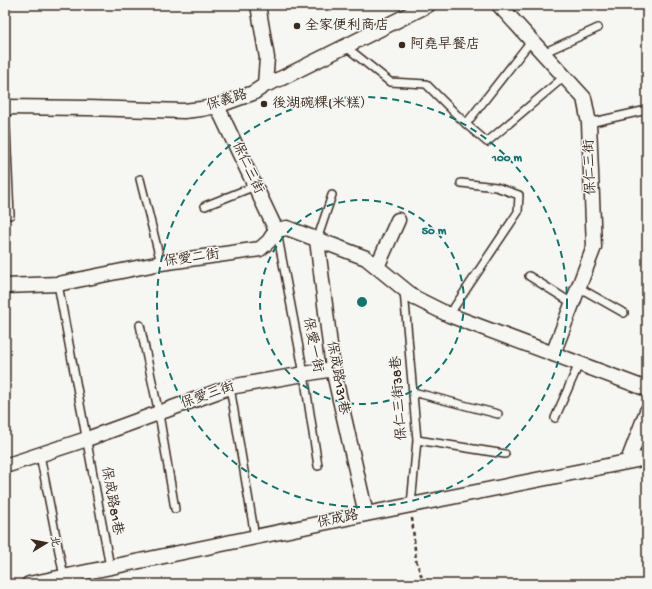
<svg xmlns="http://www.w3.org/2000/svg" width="652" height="589" font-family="'Gochi Hand','LXGW WenKai TC',sans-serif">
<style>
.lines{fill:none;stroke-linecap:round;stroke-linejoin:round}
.lane-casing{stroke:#3b2a1e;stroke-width:10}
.street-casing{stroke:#3b2a1e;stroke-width:17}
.path{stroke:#3b2a1e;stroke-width:2.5;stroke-dasharray:4 3;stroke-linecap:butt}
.lane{stroke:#f6f6f2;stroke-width:7}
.street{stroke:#f6f6f2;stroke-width:14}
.ring{fill:none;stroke:#0f766e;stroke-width:2;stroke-dasharray:7 5}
.poi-dot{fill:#3b2a1e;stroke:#f6f6f2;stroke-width:1.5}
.labels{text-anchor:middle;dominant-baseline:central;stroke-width:3;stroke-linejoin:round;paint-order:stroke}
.poi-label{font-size:14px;fill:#3b2a1e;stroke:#f6f6f2;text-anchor:start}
.street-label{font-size:14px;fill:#3b2a1e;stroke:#f6f6f2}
.centre{fill:#0f766e;stroke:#f6f6f2;stroke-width:2}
.ring-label{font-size:12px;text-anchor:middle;font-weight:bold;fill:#0f766e;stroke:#f6f6f2;stroke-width:3;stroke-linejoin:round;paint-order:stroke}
</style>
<rect width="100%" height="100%" fill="#f6f6f2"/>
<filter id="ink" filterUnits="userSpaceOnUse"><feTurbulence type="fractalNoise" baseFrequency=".025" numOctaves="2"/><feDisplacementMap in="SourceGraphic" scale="8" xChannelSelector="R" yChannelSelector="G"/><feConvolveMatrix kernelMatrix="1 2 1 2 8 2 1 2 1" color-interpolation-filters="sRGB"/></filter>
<g filter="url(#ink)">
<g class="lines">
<defs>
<path id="lane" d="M345 46 390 82 426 84 466 124 487 142 565 76
M543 53 598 28
M5 107 10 215
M589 123 647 110
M466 124 531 41
M140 179 161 263
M205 206 255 186
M277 232 304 374 318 466
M317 240 332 195
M529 276 572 303
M58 284 110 567
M578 287 624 313
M404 291 417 440 411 505
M449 315 518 212 519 195 496 187 461 183
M140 325 159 414 175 509
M230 387 255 537
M413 392 498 414
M555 418 579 364
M417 440 505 454
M40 455 64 577"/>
<path id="street" d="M258 5 267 58 265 85
M499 5 584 98 589 123 594 247 553 354
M217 106 276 230
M5 107 87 108 184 111 201 109 217 106 253 93 265 85 282 78 428 5
M317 240 333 369 366 514
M377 267 398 220
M5 286 58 284 161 263 260 249 269 241 276 230 287 228 366 258 415 298 449 315 647 389
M628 461 647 411
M5 466 87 439 230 387 333 369
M29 584 366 514 647 458"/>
</defs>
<use href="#lane" class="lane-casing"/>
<use href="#street" class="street-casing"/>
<path class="path" d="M412 518 416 560 424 584"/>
<use href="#lane" class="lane"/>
<use href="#street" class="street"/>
</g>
</g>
<g class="ring">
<circle cx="362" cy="302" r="102"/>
<circle cx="362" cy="302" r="205"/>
</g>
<g class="poi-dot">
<circle cx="297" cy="26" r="4"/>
<circle cx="402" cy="45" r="4"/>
<circle cx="264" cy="104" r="4"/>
</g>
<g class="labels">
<g class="poi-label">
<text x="305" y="26">全家便利商店</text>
<text x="410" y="45">阿堯早餐店</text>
<text x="272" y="104">後湖碗粿(米糕）</text>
</g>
<g class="street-label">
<text transform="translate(227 101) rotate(-17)">保義路</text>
<text transform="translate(591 167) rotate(-92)">保仁三街</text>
<text transform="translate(247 168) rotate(65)">保仁三街</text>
<text transform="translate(192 259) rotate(-8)">保愛二街</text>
<text transform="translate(312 345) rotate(79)">保愛一街</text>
<text transform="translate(337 378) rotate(80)">保成路131巷</text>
<text transform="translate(208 396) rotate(-19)">保愛三街</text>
<text transform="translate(400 398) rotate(-94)">保仁三街38巷</text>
<text transform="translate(111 501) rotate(80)">保成路81巷</text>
<text transform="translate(338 520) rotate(-12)">保成路</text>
</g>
</g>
<circle cx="362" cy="302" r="6" class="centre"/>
<g class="ring-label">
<text x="507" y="161">100 m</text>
<text x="434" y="234">50 m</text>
</g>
<rect width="652" height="589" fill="none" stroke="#f6f6f2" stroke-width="20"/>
<rect x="10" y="10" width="632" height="569" fill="none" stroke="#3b2a1e" stroke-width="1.5" filter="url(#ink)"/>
<g transform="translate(46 543) rotate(80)" stroke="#f6f6f2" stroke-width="3" paint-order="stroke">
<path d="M0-3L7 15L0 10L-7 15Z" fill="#3b2a1e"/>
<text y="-6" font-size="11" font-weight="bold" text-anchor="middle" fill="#3b2a1e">北</text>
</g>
</svg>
